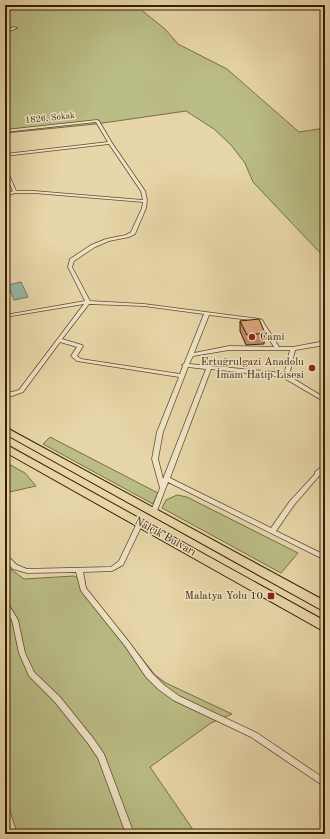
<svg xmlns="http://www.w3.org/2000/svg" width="330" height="839" font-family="'Old Standard TT',serif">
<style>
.green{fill:#babd85;stroke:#796e44}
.water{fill:#97b9ab;stroke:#717b67}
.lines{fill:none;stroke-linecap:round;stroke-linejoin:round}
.street-casing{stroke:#644c2c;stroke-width:1.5}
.highway-casing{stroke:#381e02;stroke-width:2}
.street{fill:#efe4c7;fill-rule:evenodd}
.highway{fill:#e7d6a9;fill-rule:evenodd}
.wall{fill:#bd8b69;stroke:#381e02}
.building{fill:#dca27a;stroke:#381e02}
.poi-dot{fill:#8f2418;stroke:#efe4c7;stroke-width:1.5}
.labels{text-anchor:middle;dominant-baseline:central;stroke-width:3;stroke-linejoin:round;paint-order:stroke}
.far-street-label{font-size:9px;fill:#381e02;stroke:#efe4c7}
.poi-label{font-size:11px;fill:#381e02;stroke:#efe4c7;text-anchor:end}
.street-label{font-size:11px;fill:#381e02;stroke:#efe4c7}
</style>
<rect width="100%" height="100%" fill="#e7d6a9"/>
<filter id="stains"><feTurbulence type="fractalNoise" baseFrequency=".005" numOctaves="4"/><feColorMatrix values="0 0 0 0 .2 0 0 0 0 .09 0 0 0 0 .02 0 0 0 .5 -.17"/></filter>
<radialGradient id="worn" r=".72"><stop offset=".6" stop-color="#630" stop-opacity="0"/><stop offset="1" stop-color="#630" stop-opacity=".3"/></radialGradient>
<path class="green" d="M5 5H135L165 29 178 44 227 69 299 132 325 128V258L253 182 245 163 231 145 214 129 186 111 96 124 5 133Z
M50 437 158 493 153 504 43 444Z
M5 462 25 473 36 486 5 493Z
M177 495 187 497 298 553 281 573 162 508 166 500Z
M5 565 24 579 74 576 85 581 86 588 155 675 166 683 232 714 211 723 150 767 196 834H5Z"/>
<path class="water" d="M21 282 28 297 14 300 8 285Z"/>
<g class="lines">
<defs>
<path id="street" d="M14 27 17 28 5 33V31Z
M97 120 99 121 112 143 145 191 147 200 146 208 135 234 129 237 109 241 95 247 74 261 72 267 90 301 144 304 260 319 262 320 279 347H293L325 341V345L295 350 289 376 325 398V402L284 378 274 376 211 369 170 478 271 528 290 501 315 474V472C319 470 321 465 325 464V470L322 473 325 475V479L319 476 294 505 276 531 325 555V560L168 482 157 511 156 513H152L151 511 160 488 152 459 157 432 179 377 77 361 71 356 77 347 60 342 23 392 12 396 5 394V390L12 392 19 390 84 304 5 317V315L85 301 68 267 70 259 91 245 106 239 126 235 131 232 142 208 143 202 34 193H15L5 196V194L13 191 5 174V169L7 170 16 191H34L143 200 141 191 109 144 5 156V154L108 142 96 122 5 132V130ZM89 304 144 306 204 314 184 364 182 365 183 366 180 374 81 359 77 356 83 346 82 345 62 339ZM209 315 258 321 274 347 229 346 194 353ZM229 350H290L284 375 274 372 189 364 193 356ZM188 367 206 369 163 479 158 459 163 432Z
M138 521H142L143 523 123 565 112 571 83 572 86 588 129 642 152 673 164 685 179 696 257 733 325 779V787L251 737 173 700 158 689 146 677 125 646 81 591 76 572 27 573 13 569 5 561V555H7L17 565 27 569 111 567 119 561Z
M5 601 7 602 18 620 25 653 34 672 60 697 93 738 104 754 134 834H126L98 758 87 742 54 701 29 676 19 653 12 620 5 610Z
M5 805 8 806 9 809 17 834H9L5 821Z"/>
<path id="highway" d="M5 427 325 601V612L5 434Z
M5 444 325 621V632L5 452Z"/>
</defs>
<use href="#street" class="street-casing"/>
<use href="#highway" class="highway-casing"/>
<use href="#street" class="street"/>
<use href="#highway" class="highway"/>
</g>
<path class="wall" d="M240 321 265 333 264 344 246 345 240 331Z"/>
<path class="building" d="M259 319 265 333 247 335 240 321Z"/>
<g class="poi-dot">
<circle cx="252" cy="337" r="4"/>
<circle cx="312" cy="368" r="4"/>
<rect x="267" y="592" width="8" height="8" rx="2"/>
</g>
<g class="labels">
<g class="far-street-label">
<text transform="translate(50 118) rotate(-6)">1826. Sokak</text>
</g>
<g class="poi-label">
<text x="260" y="337" text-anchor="start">Cami</text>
<text x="304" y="362">Ertuğrulgazi Anadolu<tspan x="304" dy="13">İmam Hatip Lisesi</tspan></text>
<text x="263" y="596">Malatya Yolu 10</text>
</g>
<g class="street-label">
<text transform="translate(165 537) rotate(29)">Nalçık Bulvarı</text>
</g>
</g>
<rect width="330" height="839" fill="none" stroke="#e7d6a9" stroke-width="20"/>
<rect x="6" y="6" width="318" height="827" fill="none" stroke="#381e02" stroke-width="2"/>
<rect x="10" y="10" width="310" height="819" fill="none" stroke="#381e02"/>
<rect width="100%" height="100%" filter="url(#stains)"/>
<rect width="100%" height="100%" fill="url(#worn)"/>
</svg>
